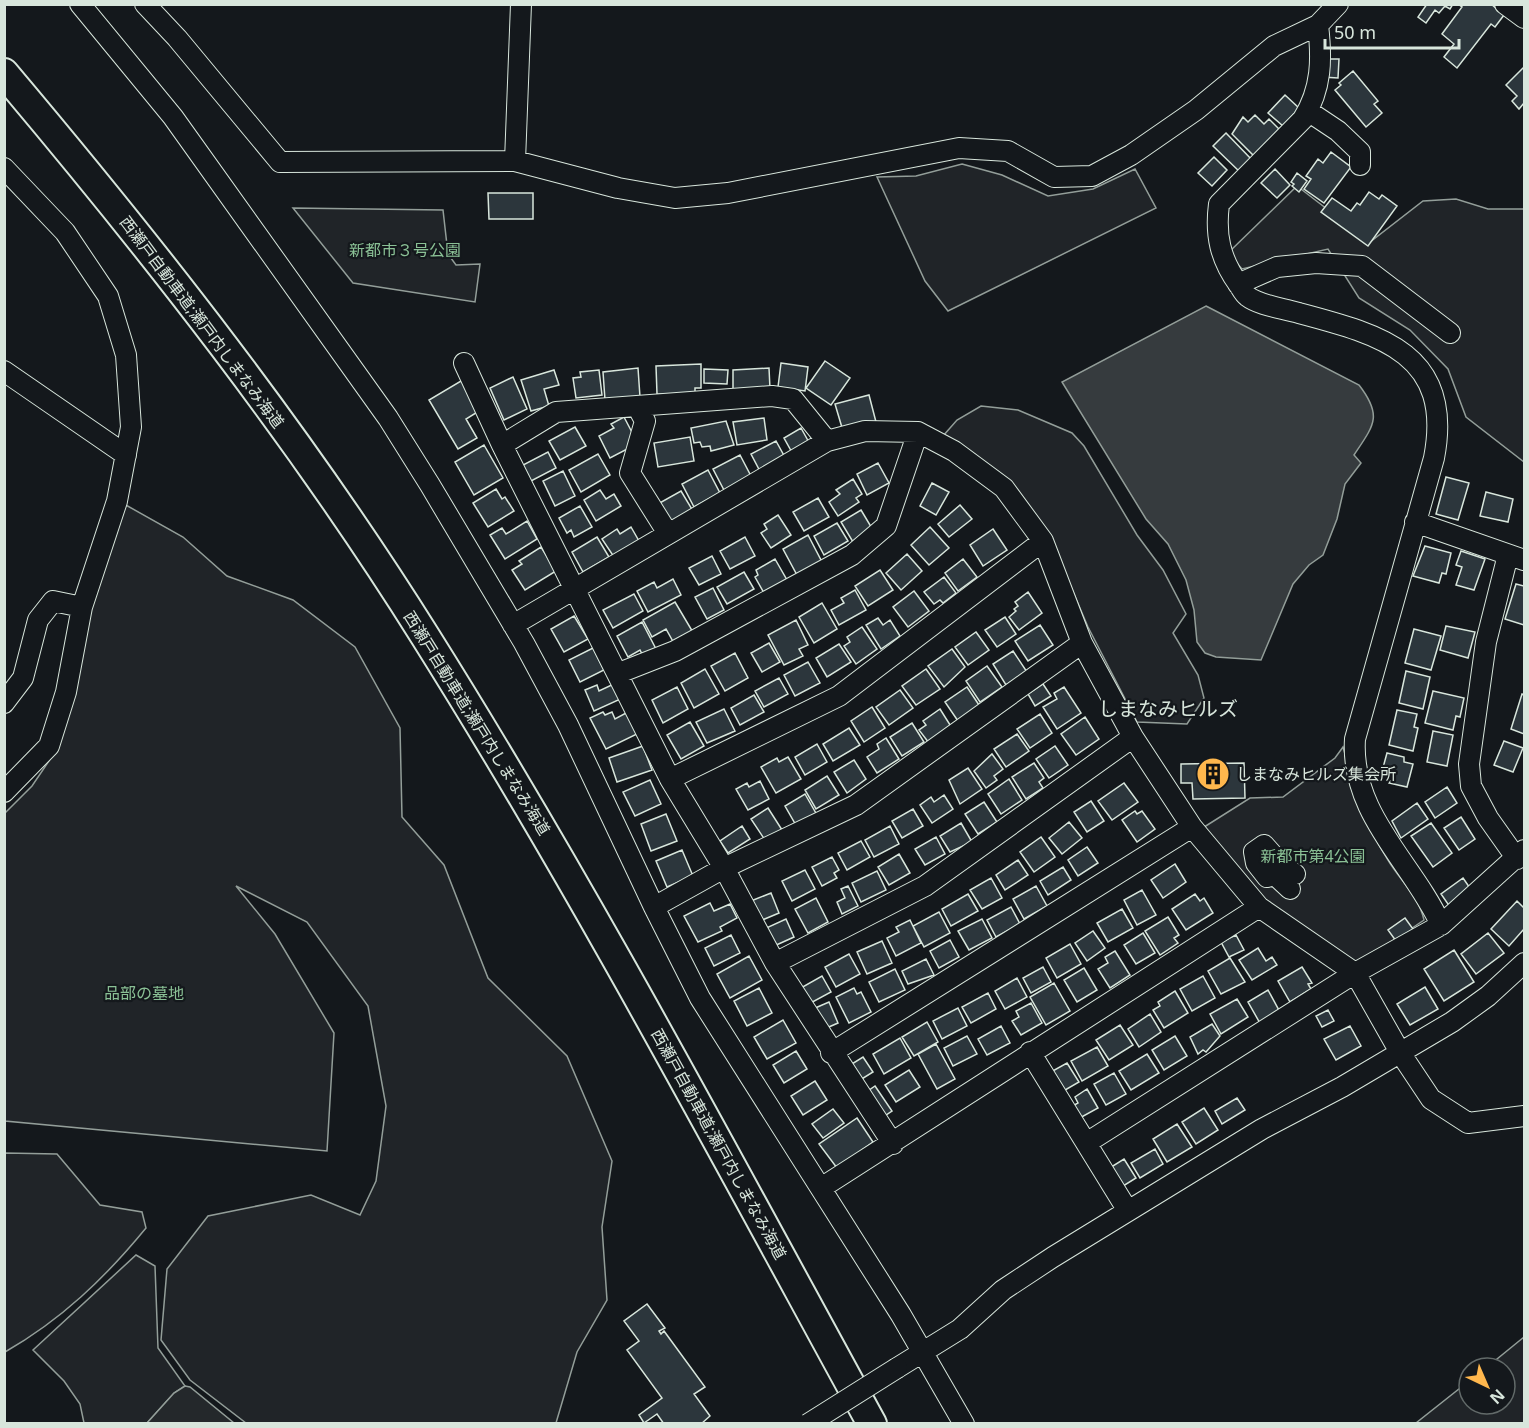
<svg xmlns="http://www.w3.org/2000/svg" width="1529" height="1428" font-family="'Noto Sans','Noto Sans JP',sans-serif">
<style>
.green{fill:#202428;stroke:#939e99;stroke-width:1.5}
.parking{fill:#24282b;stroke:#939e99;stroke-width:1.5}
.water{fill:#363b3e;stroke:#939e99;stroke-width:1.5}
.building{fill:#2c363c;stroke:#d8e6dc;stroke-width:1.5}
.lines{fill:none;stroke-linecap:round;stroke-linejoin:round}
.minor-casing{stroke:#d8e6dc;stroke-width:22}
.highway-casing{stroke:#d8e6dc;stroke-width:32}
.minor{stroke:#14181c;stroke-width:20}
.highway{stroke:#14181c;stroke-width:28}
.minor-bridge-casing{stroke:#d8e6dc;stroke-width:22;stroke-linecap:butt}
.minor-bridge{stroke:#14181c;stroke-width:20}
.labels{text-anchor:middle;dominant-baseline:central;stroke-width:4.5;stroke-linejoin:round;paint-order:stroke}
.park-label{font-size:16px;fill:#8ac095;stroke:#14181c}
.street-label{font-size:16px;fill:#d8e6dc;stroke:#14181c}
.poi-label{font-size:16px;fill:#d8e6dc;stroke:#14181c;text-anchor:start}
.quarter-label{font-size:20px;fill:#d8e6dc;stroke:#14181c}
</style>
<rect width="100%" height="100%" fill="#14181c"/>
<path class="green" d="M962 164 1002 175 1048 196 1093 189 1135 169 1156 208 948 311 925 281 877 177 916 176Z
M1297 186 1370 242 1423 201 1456 199 1488 209H1524V462L1466 417 1448 369 1410 330 1359 298 1328 249 1242 269 1228 253Z
M293 208 443 210 448 254 456 265 480 264 475 302 353 283Z
M981 406 1018 410 1072 433 1084 446 1137 535 1163 570 1186 614 1173 633 1198 675 1204 698 1187 724 1137 722 1088 627 1051 540 943 436 957 420Z
M124 504 183 537 227 576 293 600 355 647 400 728 402 817 444 865 488 978 567 1056 612 1161 602 1227 607 1300 577 1352 556 1423H246L190 1380 161 1340 167 1269 208 1216 311 1195 360 1215 376 1181 386 1106 368 1006 307 922 236 886 275 934 334 1033 327 1151 5 1121 4 814 32 786 55 752 90 612Z
M1343 747C1354 786 1366 826 1388 860 1400 880 1419 897 1424 920L1353 968 1265 902 1201 829 1250 798 1283 797 1335 758Z
M5 1153 57 1154 100 1205 142 1212 146 1228C105 1278 61 1320 5 1352Z
M136 1255 155 1266 158 1348 185 1386 174 1393 147 1423H84L80 1404 64 1381 33 1350Z
M1524 1337V1423H1416L1469 1381V1404H1505V1368H1486Z"/>
<path class="parking" d="M185 1386 190 1387 234 1423H147L174 1393Z"/>
<path class="water" d="M1206 306 1359 385C1383 416 1374 425 1354 455L1361 463 1345 484 1337 519 1323 555 1309 565 1293 584 1261 660 1216 657 1205 653 1197 642 1194 610 1186 580 1168 544 1146 519 1062 382Z"/>
<path class="building" d="M1427 4H1453L1450 9 1445 6 1439 13 1435 10 1426 23 1418 17Z
M1458 4H1491L1504 15 1495 27 1491 24 1457 68 1444 57 1454 44 1442 34 1462 7Z
M1323 59H1339L1338 78 1322 77Z
M1524 67V103L1519 109 1512 101 1517 96 1506 85Z
M1353 71 1378 101 1374 104 1382 113 1366 127 1335 90 1341 85 1339 83Z
M1285 95 1299 108 1283 126 1268 113Z
M1255 115 1264 124 1269 119 1279 129 1257 159 1232 134 1243 117 1248 122Z
M1226 133 1254 162 1242 174 1213 146Z
M1331 152 1351 167 1324 203 1304 189 1311 179 1306 176 1318 159 1323 163Z
M1214 157 1227 170 1212 186 1198 173Z
M1275 169 1290 185 1277 198 1261 183Z
M1297 173 1307 181 1299 192 1292 186 1294 184 1291 182Z
M1369 192 1379 199 1382 195 1397 206 1368 246 1321 212 1332 198 1351 211 1357 203 1360 205Z
M488 193H533V219H489Z
M825 361 850 378 831 405 806 388Z
M781 363 808 367 805 391 778 387Z
M701 364V388H695V396L657 394 656 366Z
M638 368 640 397 605 400 603 372Z
M769 368 770 389 733 390V370Z
M704 369 728 370 727 384 704 383Z
M554 370 559 385 544 389 549 406 531 411 521 380Z
M599 370 602 395 576 398 573 378 581 377 580 372Z
M513 377 527 409 504 420 490 388Z
M466 378 484 408 466 419 477 438 458 449 429 400Z
M869 395 876 422 843 431 835 404Z
M624 417 635 438 633 446 610 458 599 436 614 428 611 424Z
M764 418 767 440 737 445 733 422Z
M726 421 734 445 711 451 710 446 702 447 700 442 694 443 691 428Z
M575 427 586 446 560 460 549 441Z
M801 428 811 446 794 456 784 438Z
M690 437 694 461 658 467 654 443Z
M776 441 787 461 762 475 751 454Z
M484 445 503 478 474 495 455 462Z
M548 452 556 468 531 481 523 465Z
M598 454 610 475 581 492 569 470Z
M740 455 752 478 725 492 713 469Z
M878 463 889 483 867 495 857 474Z
M708 470 720 493 694 507 682 484Z
M563 471 575 496 555 506 543 481Z
M1446 477 1469 483 1458 520 1436 514Z
M853 479 862 494 856 498 859 502 838 516 829 502 840 494 836 490Z
M932 483 949 492 936 515 920 506Z
M496 489 502 499 505 497 514 511 488 527 473 503Z
M600 490 606 499 614 494 621 506 596 521 584 500Z
M681 491 693 511 668 525 656 505Z
M1486 492 1513 499 1508 522 1480 516Z
M818 498 829 517 804 531 793 512Z
M960 505 972 519 949 537 938 524Z
M580 506 592 527 574 537 571 530 567 533 559 518Z
M861 510 873 530 853 542 841 522Z
M778 515 791 535 771 548 761 533 767 529 764 524Z
M527 521 537 539 505 559 490 535 502 528 506 534Z
M837 523 848 541 824 555 814 536Z
M631 527 639 541 614 557 602 539 617 529 620 534Z
M930 527 949 548 929 565 911 545Z
M993 529 1007 550 983 566 970 545Z
M808 535 822 562 797 575 783 549Z
M597 537 609 557 583 572 572 552Z
M745 537 755 556 730 569 720 551Z
M1425 546 1451 553 1446 574 1442 573 1439 583 1413 576Z
M541 547 556 571 525 590 512 570 522 564 519 561Z
M1461 551 1485 559 1474 590 1456 585 1462 567 1456 565Z
M907 554 922 571 901 590 886 573Z
M712 556 721 574 699 585 689 568Z
M775 559 787 580 764 593 755 577 758 575 756 570Z
M963 559 977 577 958 591 945 573Z
M880 570 893 590 868 606 855 586Z
M744 572 754 589 727 604 717 587Z
M944 577 956 593 943 603 940 600 934 604 924 592Z
M673 579 681 595 648 612 637 591 654 582 657 588Z
M1516 584 1524 586V625L1505 619Z
M713 588 724 610 707 619 695 597Z
M855 590 866 610 839 625 831 610 844 603 841 598Z
M914 591 929 611 908 627 893 607Z
M1028 592 1042 613 1019 630 1009 617 1016 611 1014 609 1018 606 1015 602Z
M634 594 643 611 613 628 603 610Z
M675 602 694 634 675 645 666 629 652 637 643 620Z
M822 603 837 629 814 643 799 617Z
M574 616 588 639 564 652 551 629Z
M1005 617 1016 634 997 647 985 630Z
M878 618 883 625 890 620 900 636 881 649 866 625Z
M796 620 808 645 799 649 803 656 784 665 768 635Z
M642 622 656 649 643 656 640 650 628 657 617 636Z
M1040 625 1053 645 1028 661 1015 641Z
M1446 626 1475 632 1468 658 1440 650Z
M862 627 877 649 856 664 844 646 850 642 847 637Z
M1414 629 1441 636 1431 670 1405 663Z
M976 632 989 650 968 665 955 647Z
M769 643 780 662 762 672 751 653Z
M839 644 851 662 827 677 816 658Z
M593 648 604 670 580 682 569 660Z
M952 649 965 667 944 687 928 666Z
M1013 651 1027 672 1006 685 993 664Z
M735 653 748 678 725 691 711 666Z
M808 662 820 683 795 696 784 675Z
M987 666 1002 687 980 702 966 681Z
M705 669 719 694 694 708 681 683Z
M926 669 940 689 916 705 902 686Z
M1406 671 1430 677 1423 709 1399 703Z
M779 678 788 694 764 707 755 691Z
M618 682 625 697 594 711 585 690 597 685 599 691Z
M1043 684 1051 696 1035 706 1028 694Z
M677 687 688 709 663 723 652 700Z
M967 687 983 711 958 721 945 702Z
M1064 687 1081 713 1057 729 1043 707 1057 699 1054 693Z
M900 690 913 708 889 725 876 707Z
M1433 691 1464 698 1460 717 1456 716 1453 730 1425 723Z
M1522 694 1524 695V734L1511 729Z
M754 695 764 712 740 725 731 708Z
M872 707 885 728 864 742 851 721Z
M724 709 735 731 707 743 696 722Z
M940 709 952 728 929 743 919 730 926 725 923 721Z
M1397 710 1417 714 1414 727 1418 728 1413 751 1389 745Z
M603 712 605 715 612 712 615 719 626 713 637 734 606 749 590 718Z
M1040 714 1052 733 1030 748 1017 729Z
M1085 717 1099 739 1076 755 1061 734Z
M690 722 704 746 681 759 667 735Z
M912 723 924 742 902 756 890 737Z
M849 728 860 745 833 761 823 744Z
M1433 731 1453 735 1447 766 1427 762Z
M1017 734 1029 751 1006 767 994 749Z
M886 738 899 759 877 773 867 757 879 749 877 744Z
M1504 741 1523 748 1513 772 1494 765Z
M817 744 827 762 805 775 795 757Z
M643 746 652 770 617 782 609 758Z
M1055 746 1068 765 1049 778 1036 759Z
M1387 753 1404 757V762L1413 764 1407 787 1389 783 1391 778 1381 775Z
M992 754 1003 769 994 776 997 780 986 788 974 771Z
M788 757 801 779 776 793 761 767 777 758 779 762Z
M854 760 866 779 847 793 834 772Z
M1034 763 1044 778 1039 782 1043 788 1026 799 1012 777Z
M1244 763 1245 798 1193 799 1192 783H1181V764Z
M968 768 982 789 960 804 949 780Z
M827 776 839 795 816 809 805 790Z
M1009 779 1022 800 1001 814 988 794Z
M650 780 661 804 635 816 623 792Z
M760 781 769 799 748 810 736 789 747 783 749 787Z
M1124 783 1138 802 1112 820 1098 801Z
M1447 787 1457 803 1435 818 1425 802Z
M805 794 817 815 797 827 785 806Z
M944 795 953 809 932 823 920 805 931 797 934 802Z
M1091 801 1104 821 1087 832 1074 812Z
M984 802 997 822 978 834 965 814Z
M1417 803 1428 819 1401 838 1392 821Z
M768 808 784 833 767 843 751 819Z
M913 809 923 826 902 838 892 821Z
M1135 811 1137 814 1142 811 1155 829 1137 842 1122 820Z
M666 814 677 841 651 851 641 824Z
M1461 817 1475 839 1459 850 1444 828Z
M1069 822 1082 838 1062 854 1049 838Z
M961 823 972 842 950 852 940 836Z
M1431 823 1452 853 1433 867 1411 836Z
M742 826 750 839 728 853 720 841Z
M890 826 899 844 874 857 865 840Z
M936 837 945 854 925 865 915 849Z
M1041 837 1055 857 1034 872 1020 852Z
M861 841 870 857 847 870 838 853Z
M1087 847 1098 863 1078 876 1068 860Z
M682 850 693 876 667 887 656 861Z
M899 854 910 873 889 885 878 867Z
M832 857 839 870 834 873 837 878 822 886 812 867Z
M1018 860 1028 875 1005 890 996 875Z
M1175 864 1186 882 1163 898 1151 880Z
M1063 867 1071 880 1048 895 1040 881Z
M805 870 815 889 792 901 782 881Z
M877 871 886 890 861 902 852 883Z
M991 878 1002 898 982 909 970 890Z
M1463 878 1472 891 1450 907 1441 894Z
M848 886 858 906 842 914 837 902 845 898 841 889Z
M1036 886 1047 906 1024 919 1013 899Z
M1142 890 1156 915 1137 925 1124 900Z
M771 893 779 913 760 921 751 901Z
M968 894 978 911 951 926 942 909Z
M1195 894 1200 901 1204 898 1213 913 1186 930 1172 909Z
M816 898 828 922 808 933 795 909Z
M1517 901 1524 908V929L1509 946 1491 929Z
M710 903 714 911 730 904 737 918 720 927 722 931 698 942 684 916Z
M1011 907 1020 924 996 937 987 920Z
M1122 909 1133 928 1108 942 1097 923Z
M939 912 950 933 924 947 913 926Z
M1168 917 1179 935 1174 938 1178 943 1160 955 1145 931Z
M1405 918 1413 929 1396 941 1388 930Z
M786 919 794 937 772 947 764 929Z
M982 919 992 938 969 950 958 931Z
M910 920 921 943 896 956 887 938 899 932 896 927Z
M1093 931 1105 948 1087 961 1075 943Z
M1143 933 1155 953 1136 964 1124 945Z
M1488 933 1504 953 1476 974 1461 954Z
M731 935 740 953 714 966 705 948Z
M1236 935 1244 950 1229 957 1221 942Z
M950 940 959 957 939 968 930 951Z
M882 941 892 963 867 974 857 952Z
M1070 944 1081 964 1057 978 1046 958Z
M1258 948 1266 961 1272 957 1277 965 1252 980 1239 960Z
M1454 950 1474 982 1444 1001 1424 969Z
M1115 951 1130 975 1110 988 1098 969 1108 963 1105 957Z
M849 954 860 974 836 987 825 967Z
M749 956 762 980 730 998 717 974Z
M1230 958 1245 982 1221 994 1208 971Z
M926 959 934 975 908 984 902 971Z
M1043 967 1051 982 1031 993 1023 978Z
M1302 967 1312 983 1308 984 1311 989 1290 1002 1278 981Z
M1084 968 1097 990 1077 1002 1064 980Z
M895 969 905 990 879 1002 869 982Z
M822 976 831 992 807 1005 799 989Z
M1203 976 1215 998 1192 1011 1180 989Z
M1017 978 1027 997 1005 1009 995 991Z
M1054 983 1070 1011 1046 1025 1030 997Z
M1425 987 1438 1009 1410 1025 1397 1004Z
M759 988 772 1013 747 1026 734 1001Z
M854 988 857 994 861 992 871 1012 849 1023 836 997Z
M1268 990 1281 1014 1261 1025 1248 1002Z
M1175 991 1188 1013 1164 1028 1153 1010 1160 1006 1158 1002Z
M988 993 996 1009 971 1023 962 1007Z
M1237 999 1248 1017 1221 1034 1210 1014Z
M829 1002 838 1023 815 1033 806 1012Z
M1031 1003 1042 1023 1021 1035 1012 1021 1019 1017 1016 1011Z
M958 1008 967 1026 942 1039 933 1021Z
M1328 1010 1334 1021 1322 1027 1316 1016Z
M1150 1014 1161 1032 1139 1047 1128 1029Z
M783 1020 796 1043 767 1059 754 1037Z
M927 1022 938 1042 914 1056 902 1037Z
M1212 1024 1220 1036 1206 1052 1203 1050 1198 1054 1190 1037Z
M1120 1025 1133 1045 1109 1060 1096 1040Z
M1001 1026 1010 1043 987 1055 978 1039Z
M1350 1026 1361 1046 1336 1060 1324 1039Z
M967 1036 977 1054 953 1066 944 1048Z
M1175 1036 1187 1056 1164 1070 1152 1050Z
M900 1038 911 1058 884 1074 873 1054Z
M936 1044 955 1079 937 1089 918 1054Z
M1097 1047 1108 1066 1082 1081 1071 1061Z
M796 1051 807 1069 784 1083 773 1065Z
M1147 1054 1159 1073 1131 1090 1119 1071Z
M863 1057 873 1072 849 1087 839 1072Z
M1067 1063 1079 1082 1060 1093 1049 1073Z
M909 1070 920 1087 896 1102 885 1085Z
M1114 1073 1126 1094 1106 1105 1094 1084Z
M815 1081 827 1100 803 1115 791 1096Z
M875 1086 892 1111 874 1123 865 1093Z
M1087 1089 1098 1108 1078 1119 1071 1107 1078 1103 1075 1097Z
M1237 1098 1245 1110 1222 1124 1215 1111Z
M1204 1108 1218 1130 1196 1144 1182 1122Z
M833 1109 844 1123 823 1138 812 1124Z
M857 1118 873 1142 837 1168 819 1144Z
M1177 1124 1192 1147 1167 1162 1153 1139Z
M1155 1149 1163 1164 1140 1178 1131 1163Z
M1124 1159 1136 1178 1120 1188 1108 1169Z
M647 1304 665 1328 659 1331 661 1334 664 1331 705 1387 694 1394 710 1416 701 1424H664L657 1414 644 1423 639 1415 662 1398 627 1350 639 1341 624 1321Z"/>
<g class="lines">
<defs>
<path id="minor" d="M80 4 173 117 388 418 430 485 524 643 568 725 654 907 700 998 901 1315 964 1424
M145 4 177 38 280 162 515 161 618 188 675 198 728 193 959 148 1008 151 1054 177 1092 176 1131 155 1196 110 1274 46 1318 25 1338 4
M1505 4 1524 18
M1308 111 1338 131 1360 152V165
M515 161 521 4
M4 168 65 232 108 296 126 355 131 427 117 501 82 607 66 692 49 746 4 792
M1238 284 1277 267 1316 263 1362 266 1450 333
M464 363 502 445
M4 371 126 455
M637 406 645 421 630 473 667 532
M827 441 793 399 772 396 556 412 502 445 670 779 724 868 775 963 893 1144
M1415 522 1524 560
M1508 555 1486 642 1469 764 1471 786 1488 818 1517 859
M513 625 827 441 865 431 918 432 954 451 1004 488 1043 541 1082 643 1133 737 1192 827 1259 907 1355 973 1401 1054 1431 1099 1468 1123 1524 1116
M619 673 675 651 852 555 886 526 918 432
M4 703 23 678 38 620 53 601 82 607
M670 779 839 696 1043 541
M1290 889 1275 875 1267 877 1256 863 1254 852 1264 845 1280 863 1295 874
M654 907 724 868 856 805 1082 643
M1441 925 1524 850
M775 963 925 886 1133 737
M1030 1052 1128 1211
M831 1053 1192 827
M1088 1142 1355 973 1441 925C1413 863 1350 814 1355 739L1434 458C1454 354 1382 335 1299 313 1283 308 1260 306 1247 296 1244 294 1241 288 1239 285 1220 259 1215 235 1219 204L1303 119C1322 88 1322 59 1318 25
M821 1188 1259 907
M897 1368 960 1329 1003 1290 1053 1257 1262 1129 1342 1087 1452 1022 1488 996 1524 963"/>
<path id="highway" d="M4 73C155 252 301 438 425 636 586 892 727 1159 872 1424"/>
</defs>
<use href="#minor" class="minor-casing"/>
<use href="#highway" class="highway-casing"/>
<use href="#minor" class="minor"/>
<use href="#highway" class="highway"/>
<defs>
<path id="minor-bridge" d="M808 1424 897 1368"/>
</defs>
<use href="#minor-bridge" class="minor-bridge-casing"/>
<use href="#minor-bridge" class="minor-bridge"/>
</g>
<defs>
<symbol id="building-disc" viewBox="-11 -11 22 22"><circle r="9.5" fill="#ffb74d" stroke="#14181c"/><path d="M-4-6H4V6H1V3H-1V6H-4ZM-2.5-4.3h1.7v1.8h-1.7ZM.8-4.3h1.7v1.8H.8ZM-2.5-1h1.7V.8h-1.7ZM.8-1h1.7V.8H.8Z" fill="#111"/></symbol>
</defs>
<g fill-rule="evenodd">
<use href="#building-disc" x="1194" y="755" width="38" height="38"/>
</g>
<g class="labels">
<g class="park-label">
<text x="405" y="250">新都市３号公園</text>
<text x="1313" y="856">新都市第4公園</text>
<text x="144" y="993">品部の墓地</text>
</g>
<g class="street-label">
<text transform="translate(202 322) rotate(53)">西瀬戸自動車道;瀬戸内しまなみ海道</text>
<text transform="translate(477 723) rotate(58)">西瀬戸自動車道;瀬戸内しまなみ海道</text>
<text transform="translate(719 1144) rotate(61)">西瀬戸自動車道;瀬戸内しまなみ海道</text>
</g>
<g class="poi-label">
<text x="1236" y="774">しまなみヒルズ集会所</text>
</g>
<g class="quarter-label">
<text x="1168" y="708">しまなみヒルズ</text>
</g>
</g>
<rect width="1529" height="1428" fill="none" stroke="#d8e6dc" stroke-width="12"/>
<g transform="translate(1487 1386) rotate(136)"><circle r="28" fill="#14181c" stroke="#626a69" stroke-width="1.5"/>
<path d="M0-4.5L10 22L0 15L-10 22Z" fill="#ffb74d"/>
<text y="-9" font-size="16" font-weight="bold" text-anchor="middle" fill="#d8e6dc">N</text>
</g>
<path d="M1325 39v9h134v-9" fill="none" stroke="#d8e6dc" stroke-width="3"/>
<text x="1334" y="39" font-size="18" fill="#d8e6dc" stroke="#14181c" stroke-width="4.5" paint-order="stroke">50 m</text>
</svg>
